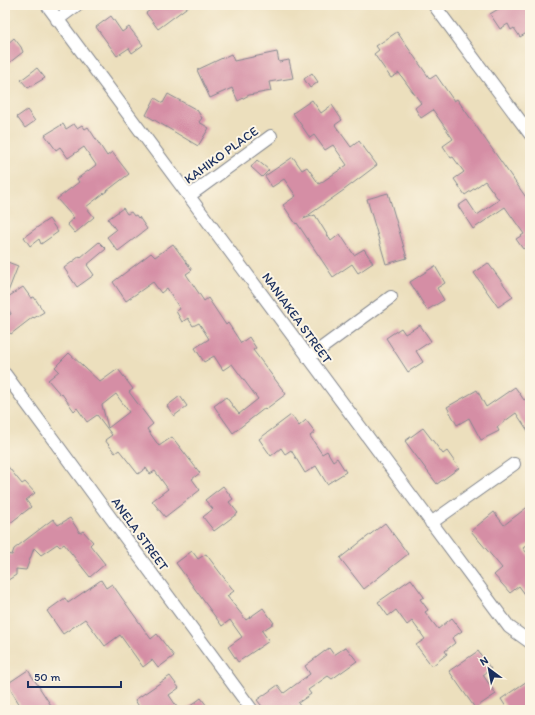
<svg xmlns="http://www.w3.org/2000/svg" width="535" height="715" font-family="Itim,sans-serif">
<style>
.building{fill:#d58ea5;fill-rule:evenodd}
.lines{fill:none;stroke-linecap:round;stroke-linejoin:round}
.minor-casing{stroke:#84878e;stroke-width:14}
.minor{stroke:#fff;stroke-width:12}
.labels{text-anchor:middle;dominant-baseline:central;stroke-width:4;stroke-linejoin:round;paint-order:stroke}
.street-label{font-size:13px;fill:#1b2f5e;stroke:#fcf5e5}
</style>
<rect width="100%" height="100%" fill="#fcf5e5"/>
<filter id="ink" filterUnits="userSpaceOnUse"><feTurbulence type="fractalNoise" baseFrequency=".025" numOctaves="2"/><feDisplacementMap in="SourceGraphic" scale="8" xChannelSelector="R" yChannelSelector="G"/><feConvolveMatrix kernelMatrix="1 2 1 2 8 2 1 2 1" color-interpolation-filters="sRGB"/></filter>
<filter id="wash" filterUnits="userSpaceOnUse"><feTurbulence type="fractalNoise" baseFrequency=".012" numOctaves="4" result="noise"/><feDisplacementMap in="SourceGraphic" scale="16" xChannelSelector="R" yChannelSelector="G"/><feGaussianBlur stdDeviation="0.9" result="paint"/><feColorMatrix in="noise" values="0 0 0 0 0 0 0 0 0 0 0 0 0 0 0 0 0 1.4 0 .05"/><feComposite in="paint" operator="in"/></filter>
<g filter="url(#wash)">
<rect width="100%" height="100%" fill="#ecdfbd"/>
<g id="blocks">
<path class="building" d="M157 5H190L158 29 146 13Z
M505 5H530V31L520 37 514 28 511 30 508 24 500 29 490 14Z
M111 16 122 32 129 27 143 45 132 53 129 48 117 56 96 27Z
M397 32 430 79 436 75 454 101 457 99 530 203V244L523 249 516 239 524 234 505 207 473 229 458 206 467 200 477 215 499 200 485 181 465 195 454 179 464 172 453 157 451 158 443 146 453 139 433 110 421 118 415 108 421 103 399 73 391 78 374 54 379 50 376 46Z
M14 38 21 47 23 52 9 63 5 58V46Z
M277 52 279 62 289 60 293 78 269 82 271 91 249 95 238 101 232 88 210 98 197 70 231 54 234 61Z
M37 68 45 78 28 88 21 80Z
M312 73 318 82 310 88 304 79Z
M168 94 197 110 202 118 199 122 209 128 198 146 146 115 155 98 163 103Z
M312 100 321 113 332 105 342 120 335 125 351 147 359 141 377 165 344 190 303 219 315 215 331 241 340 234 354 255 364 249 373 263 358 273 352 264 333 277 297 223 296 224 283 205 296 196 284 179 272 187 265 176 293 157 302 170 307 167 319 184 347 165 333 145 325 150 314 135 310 138 293 113Z
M27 110 35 121 25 128 17 117Z
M63 124 66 129 74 124 77 128 82 125 85 129 88 127 107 156 112 152 129 174 86 207 94 217 75 233 67 224 74 218 57 199 79 182 77 179 96 165 84 147 68 158 60 147 56 150 45 135Z
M257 160 269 170 262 177 251 167Z
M388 193 407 258 386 264 367 199Z
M123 208 127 214 131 212 134 216 136 215 138 218 139 217 147 229 118 251 107 237 116 230 108 219Z
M49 219 58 232 41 244 39 239 30 246 24 237Z
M99 242 106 249 87 265 94 275 77 287 64 268 80 256 81 257Z
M173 244 192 270 186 274 204 301 208 298 226 325 228 323 241 343 249 337 256 348 253 350 286 394 266 409 265 408 233 433 214 406 226 397 239 414 258 399 232 364 223 370 214 356 204 362 195 348 209 339 199 323 193 326 188 318 182 322 176 311 180 309 167 288 161 293 153 282 126 301 113 282 151 253 155 257Z
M5 261 18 266 6 297H5Z
M488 263 513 297 498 307 474 273Z
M435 266 445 283 437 288 444 300 427 310 410 282Z
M23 287 31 298 34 297 44 312 34 318 33 317 11 334 5 329V318L11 314 5 302V299Z
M420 325 431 341 416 351 423 362 408 372 386 338 401 328 405 334Z
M69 353 100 382 118 369 133 389 129 392 153 424 147 429 159 446 172 437 200 473 192 479 200 490 165 517 152 501 168 489 155 471 150 474 146 468 138 474 119 450 115 453 105 440 112 435 97 415 87 422 77 408 74 411 62 394 61 395 48 380 59 371 55 367ZM116 394 129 412 108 428 102 405Z
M515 387 524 400 530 396V434L516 413 497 427 499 431 481 440 469 418 457 425 447 407 477 390 486 407Z
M180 396 187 406 174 416 167 406Z
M291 415 299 426 306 420 315 432 310 436 322 454 327 451 333 461 337 458 346 472 327 484 316 466 305 473 291 450 285 454 281 448 271 456 259 439Z
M423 428 443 454 447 451 459 468 437 484 405 441Z
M5 463 22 484 25 482 35 493 26 500 31 507 5 527Z
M223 486 233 499 229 502 238 513 214 531 203 517 213 509 205 500Z
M530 505V543L523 548 530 557V601L519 586 510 593 494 575 502 568 471 531 494 512 504 525Z
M70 518 80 533 83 531 93 542 90 545 105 564 90 577 64 544 60 547 57 544 41 555 34 548 26 570 16 569V575L5 582V554L12 555 14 549 53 519 58 525Z
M385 523 408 554 364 589 340 558Z
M192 551 198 559 206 554 234 591 227 596 246 620 263 608 274 623 262 631 269 641 238 662 228 647 242 637 230 620 222 626 176 563Z
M411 579 424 597 420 599 428 610 425 612 438 629 452 618 462 631 452 638 455 643 445 651 447 654 432 666 416 645 425 639 412 621 407 625 396 610 388 616 378 602Z
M101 580 106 588 112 584 151 639 157 634 174 656 158 668 152 660 143 667 120 635 105 646 85 619 63 634 47 611 65 598 68 603Z
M346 647 357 661 332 679 328 676 308 690 311 694 298 703 303 710H265L257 700 278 685 284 693 310 674 305 666 329 648 334 655Z
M478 651 491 669 483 675 496 694 475 708 449 671Z
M28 670 54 710H23L7 684Z
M170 676 179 688 169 695 179 710H141L135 700Z
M530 679V710H508L501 699Z
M201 698 210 710H185Z"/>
</g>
</g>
<g filter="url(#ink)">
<use href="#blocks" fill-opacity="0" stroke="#84878e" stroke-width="1"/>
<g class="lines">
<defs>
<path id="minor" d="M47 5 509 627 530 642
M434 5 530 134
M57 20 77 5
M189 196 271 136
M308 358 391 297
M5 374 252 710
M431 523 514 464"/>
</defs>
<use href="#minor" class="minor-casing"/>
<use href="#minor" class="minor"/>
</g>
</g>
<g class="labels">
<g class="street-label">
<text transform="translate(221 155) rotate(-36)">KAHIKO PLACE</text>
<text transform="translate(297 318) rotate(54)">NANIAKEA STREET</text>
<text transform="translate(140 534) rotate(54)">ANELA STREET</text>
</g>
</g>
<rect width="535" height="715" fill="none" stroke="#fcf5e5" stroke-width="20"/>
<g transform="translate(489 669) rotate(328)" stroke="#fcf5e5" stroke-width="3" paint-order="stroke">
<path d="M0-3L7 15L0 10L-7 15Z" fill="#1b2f5e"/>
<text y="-6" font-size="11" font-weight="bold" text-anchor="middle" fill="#1b2f5e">N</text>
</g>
<path d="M28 681v6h93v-6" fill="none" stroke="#1b2f5e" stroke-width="2"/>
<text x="34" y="681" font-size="12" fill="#1b2f5e" stroke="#fcf5e5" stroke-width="3" paint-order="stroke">50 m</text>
</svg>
